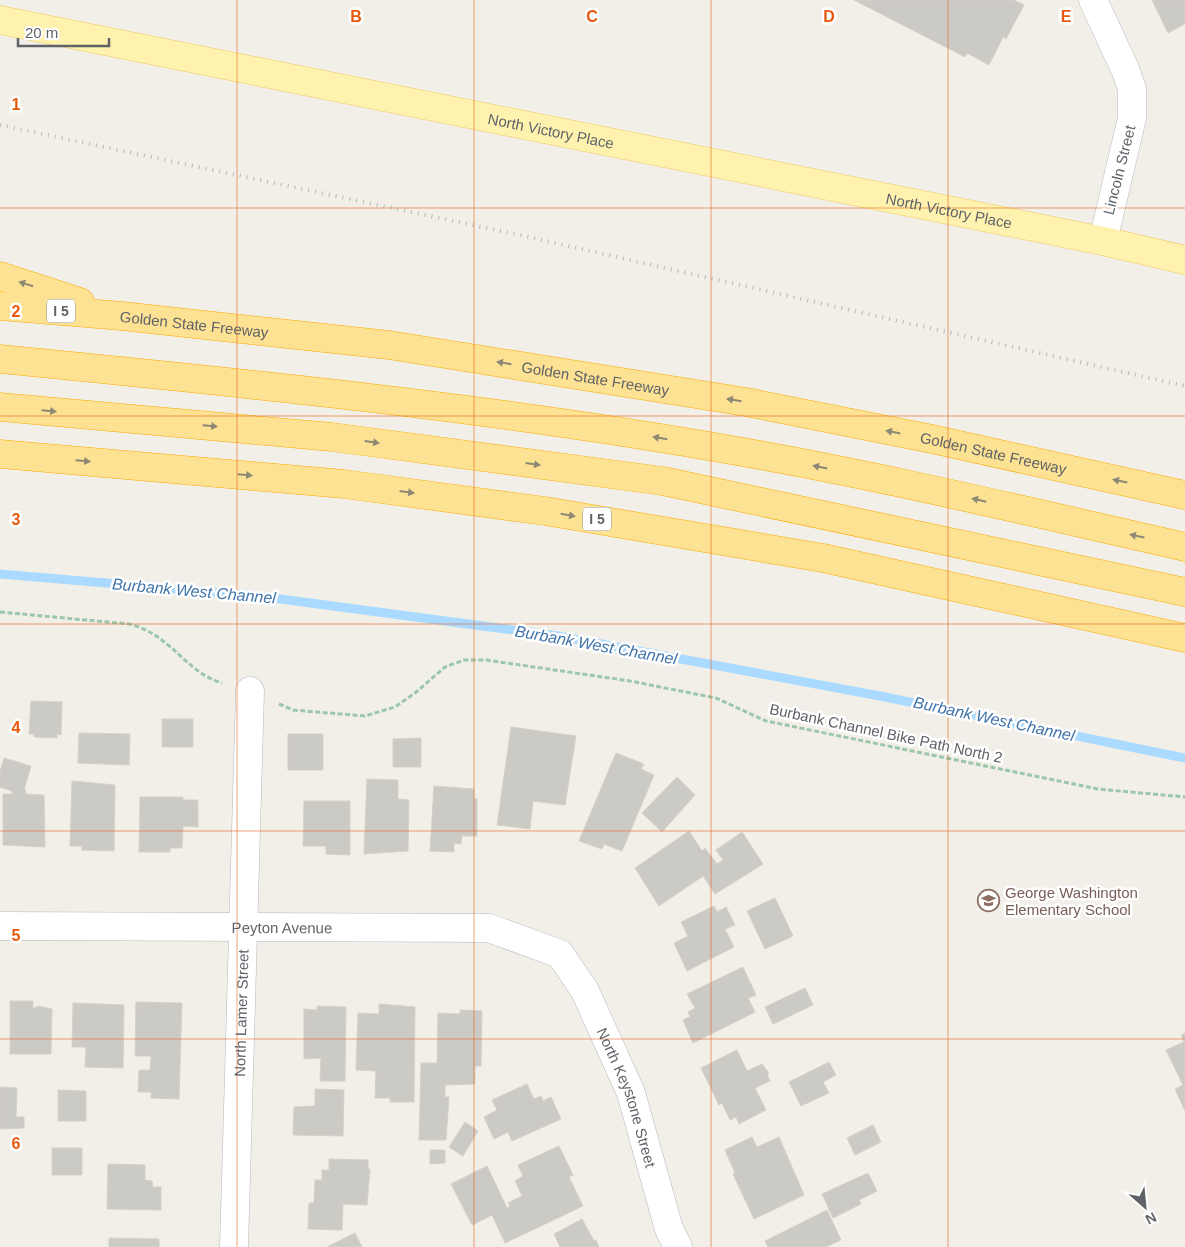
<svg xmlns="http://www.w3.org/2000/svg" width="1185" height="1247" font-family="Helvetica,sans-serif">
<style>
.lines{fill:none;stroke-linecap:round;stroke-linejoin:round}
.stream{stroke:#aadaff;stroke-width:9}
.building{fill:#cccac5;stroke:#d6d1c6}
.minor-casing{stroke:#b5b8bc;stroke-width:29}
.major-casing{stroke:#f2c960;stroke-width:29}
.highway-casing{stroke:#f9ab00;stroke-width:29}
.path{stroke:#9cc7a9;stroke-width:3;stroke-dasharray:5 2.5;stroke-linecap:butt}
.minor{stroke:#fff;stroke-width:28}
.major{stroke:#fff2af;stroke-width:28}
.highway{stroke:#fde293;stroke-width:28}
.rail{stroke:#b6b7b8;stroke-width:4;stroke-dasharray:1 6;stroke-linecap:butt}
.oneway{fill:#8e8975}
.grid{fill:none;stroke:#e8590c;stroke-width:1;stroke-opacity:0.55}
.labels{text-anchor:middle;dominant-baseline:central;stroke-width:5;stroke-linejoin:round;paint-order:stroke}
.shield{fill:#fff;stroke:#8f9295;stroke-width:1}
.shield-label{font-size:14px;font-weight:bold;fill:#5f6368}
.street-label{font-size:15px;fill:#5f6368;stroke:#fff}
.education-label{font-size:15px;fill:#785e54;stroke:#fff;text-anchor:start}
.water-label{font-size:16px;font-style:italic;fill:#4174aa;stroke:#fff}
.grid-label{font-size:16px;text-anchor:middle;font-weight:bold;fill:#e8590c;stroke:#fff;stroke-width:5;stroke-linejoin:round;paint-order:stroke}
</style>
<rect width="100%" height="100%" fill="#f1efe8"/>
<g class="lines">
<path class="stream" d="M0 574 258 596 558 636 880 696 1185 758"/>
</g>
<path class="building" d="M854 0H1014L1024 5 1006 39 1003 37 989 65 967 53 965 57Z
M1152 0H1185V24L1168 33Z
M31 701 62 702 61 735 57 734V738L34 737V734H29Z
M162 719H193V747H162Z
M511 727 576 736 565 805 533 801 530 829 497 825Z
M79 733 130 734 129 765 78 763Z
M288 734H323V770H288Z
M421 738V767H393V739Z
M616 753 644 764 641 769 654 775 622 851 604 844 602 849 579 841Z
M4 758 31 766 24 790 26 791 25 794 44 795 45 847 3 845V794H12V791L0 787V771Z
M677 777 695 795 662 832 642 813Z
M367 779 398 780V799L409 800 408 851 364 854Z
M72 781 115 785 114 851 82 850V846H70Z
M434 786 474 789V799H477V836H462L461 844 454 843V852L430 851Z
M140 797H183V800H198V827L183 826 182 848H170V852H139Z
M304 801H350V855L326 854V846H303Z
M689 831 702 851 705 848 717 864 723 860 716 850 742 832 763 864 715 894 703 876 659 906 635 868Z
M775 898 793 936 765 949 747 911Z
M714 906 717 912 726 907 735 925 725 929 734 947 687 971 674 943 688 936 681 922Z
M743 967 756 995 748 998 755 1012 693 1043 683 1020 690 1017 688 1012 695 1008 687 994Z
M805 988 813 1005 773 1024 765 1007Z
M10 1001H33V1009L38 1006 52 1009 51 1054H10Z
M136 1002 182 1003 179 1099 151 1098V1092H138L139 1070H150L151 1056H135Z
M73 1003 124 1005 123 1068 85 1067 86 1047H72Z
M379 1004 415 1007 414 1102H390V1098H375L376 1071 356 1070 358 1013 379 1014Z
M317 1006 346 1007 345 1081H320L321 1058 304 1059V1009L317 1010Z
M460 1010 482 1011 481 1066H475V1084L445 1085V1097H449L446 1140H419L421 1063H437L438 1013 460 1014Z
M1185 1033V1111L1175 1089 1183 1085 1166 1050 1184 1042 1181 1035Z
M737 1050 747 1071 762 1064 769 1073 767 1074 770 1081 755 1088 766 1110 739 1124 736 1117 730 1120 722 1103 719 1105 701 1068Z
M829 1062 836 1075 823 1082 829 1093 801 1106 789 1082Z
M527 1084 534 1099 541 1096 543 1101 551 1097 561 1119 512 1141 508 1132 494 1139 484 1117 497 1110 492 1100Z
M0 1087 17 1088 16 1117H24V1128L0 1129Z
M315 1089 344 1090 343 1136 293 1135 294 1107 315 1106Z
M58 1090 86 1091V1121H58Z
M465 1122 478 1131 463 1156 449 1147Z
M873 1125 881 1142 855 1155 847 1138Z
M752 1137 757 1147 779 1137 804 1195 754 1219 733 1174 735 1173 725 1150Z
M559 1146 573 1175 569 1177 583 1206 505 1243 492 1215 472 1225 451 1184 487 1166 507 1208 510 1206 508 1203 522 1196 515 1181 523 1176 518 1165Z
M52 1148H82V1175H52Z
M430 1150H445V1163L430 1164Z
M329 1159 368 1160V1169H370L367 1205 343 1204 342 1230 308 1229 309 1203H314L315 1180H322V1170H329Z
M108 1164 145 1165V1180L152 1181 153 1187H161V1210L107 1209Z
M868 1173 877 1191 859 1200 861 1204 833 1218 822 1194Z
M827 1210 841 1240 826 1247H768L765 1241Z
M582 1219 594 1241 596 1240 599 1247H560L554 1234Z
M355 1233 362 1247H327Z
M109 1238 159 1239V1247H109Z"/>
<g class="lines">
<defs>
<g id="minor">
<path d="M1093 0 1125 69 1132 89V118L1103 241"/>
<path id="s1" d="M0 926 489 928 560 954 585 991 631 1093 669 1229 678 1247"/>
<path id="s2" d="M234 1247 250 691"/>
</g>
<g id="major">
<path id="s3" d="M0 20 1103 241 1185 260"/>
</g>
<g id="highway">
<path d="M0 276 80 302"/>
<path id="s4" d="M0 306 122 316 389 345 746 402 932 439 1185 495"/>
<path d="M0 359C244 383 488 407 731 450 883 476 1034 513 1185 547"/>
<path d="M0 407 332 437 663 481 1185 592"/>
<path d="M0 454 344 484 545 511 823 558 1185 638"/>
</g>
</defs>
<use href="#minor" class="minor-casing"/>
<use href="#major" class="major-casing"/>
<use href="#highway" class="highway-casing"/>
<path class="path" d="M0 612 129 624C171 634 186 673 222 683
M279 704 293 710 365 716 395 707 415 693 445 667 464 660H486L630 681 716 698 766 721 1098 789 1185 797"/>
<use href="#minor" class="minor"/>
<use href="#major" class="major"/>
<use href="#highway" class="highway"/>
<path class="rail" d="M0 125 520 235 1185 386"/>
</g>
<defs><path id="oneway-solid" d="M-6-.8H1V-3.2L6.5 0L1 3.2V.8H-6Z" transform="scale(1.25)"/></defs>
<g class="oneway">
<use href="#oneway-solid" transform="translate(26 284) rotate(-162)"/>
<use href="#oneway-solid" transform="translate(504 363) rotate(-171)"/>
<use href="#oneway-solid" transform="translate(734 400) rotate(-171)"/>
<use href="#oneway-solid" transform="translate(49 411) rotate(5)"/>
<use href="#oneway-solid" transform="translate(210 426) rotate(5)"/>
<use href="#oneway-solid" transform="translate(893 432) rotate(-169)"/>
<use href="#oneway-solid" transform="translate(660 438) rotate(-171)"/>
<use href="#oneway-solid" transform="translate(372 442) rotate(8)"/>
<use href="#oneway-solid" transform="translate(83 461) rotate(5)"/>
<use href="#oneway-solid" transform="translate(533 464) rotate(8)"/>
<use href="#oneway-solid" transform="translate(820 467) rotate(-169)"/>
<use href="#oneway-solid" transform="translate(245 475) rotate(5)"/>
<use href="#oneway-solid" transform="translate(1120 481) rotate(-168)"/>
<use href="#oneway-solid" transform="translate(407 492) rotate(8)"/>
<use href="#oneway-solid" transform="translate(979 500) rotate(-167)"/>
<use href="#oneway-solid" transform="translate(568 515) rotate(10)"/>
<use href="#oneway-solid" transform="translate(1137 536) rotate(-168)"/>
</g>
<path class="grid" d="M237 0V1247M474 0V1247M711 0V1247M948 0V1247M0 208H1185M0 416H1185M0 624H1185M0 831H1185M0 1039H1185"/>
<defs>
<symbol id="school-ring" viewBox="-11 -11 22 22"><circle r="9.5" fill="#fff" stroke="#8d6e63" stroke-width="1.5"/><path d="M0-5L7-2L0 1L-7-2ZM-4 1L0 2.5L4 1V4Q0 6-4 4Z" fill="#8d6e63"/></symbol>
</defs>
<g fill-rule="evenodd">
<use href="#school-ring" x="976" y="888" width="25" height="25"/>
</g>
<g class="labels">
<g class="shield">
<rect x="47" y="299.5" width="28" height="23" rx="4"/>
<rect x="583" y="507.5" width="28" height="23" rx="4"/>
</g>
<g class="shield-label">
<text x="61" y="311">I 5</text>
<text x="597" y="519">I 5</text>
</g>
<g class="street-label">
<text stroke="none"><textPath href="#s3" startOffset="562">North Victory Place</textPath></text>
<text transform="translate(1119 170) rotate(-76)">Lincoln Street</text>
<text stroke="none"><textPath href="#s3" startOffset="968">North Victory Place</textPath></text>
<text stroke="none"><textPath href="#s4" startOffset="195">Golden State Freeway</textPath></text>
<text stroke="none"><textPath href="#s4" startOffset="600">Golden State Freeway</textPath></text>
<text stroke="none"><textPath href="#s4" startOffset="1005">Golden State Freeway</textPath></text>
<text transform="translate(886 733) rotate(12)">Burbank Channel Bike Path North 2</text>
<text stroke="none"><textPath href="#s1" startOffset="282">Peyton Avenue</textPath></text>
<text stroke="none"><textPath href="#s2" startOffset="234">North Lamer Street</textPath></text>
<text stroke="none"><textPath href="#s1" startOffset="724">North Keystone Street</textPath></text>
</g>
<g class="education-label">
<text x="1005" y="892">George Washington<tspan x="1005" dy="17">Elementary School</tspan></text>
</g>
<g class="water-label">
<text transform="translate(194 591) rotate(5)">Burbank West Channel</text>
<text transform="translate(596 645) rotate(10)">Burbank West Channel</text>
<text transform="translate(994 719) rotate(12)">Burbank West Channel</text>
</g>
</g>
<g class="grid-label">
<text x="356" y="22">B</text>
<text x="592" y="22">C</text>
<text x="829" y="22">D</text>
<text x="1066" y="22">E</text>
<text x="16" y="110">1</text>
<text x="16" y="317">2</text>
<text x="16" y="525">3</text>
<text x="16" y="733">4</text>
<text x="16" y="941">5</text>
<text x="16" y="1149">6</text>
</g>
<g transform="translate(1145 1207) rotate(153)" stroke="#ffffff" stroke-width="4" paint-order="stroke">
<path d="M0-4L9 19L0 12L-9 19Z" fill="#5f6368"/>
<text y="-8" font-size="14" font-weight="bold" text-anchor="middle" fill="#5f6368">N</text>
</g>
<path d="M18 38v8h91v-8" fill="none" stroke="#5f6368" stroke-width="2.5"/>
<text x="25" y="38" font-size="15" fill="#5f6368" stroke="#ffffff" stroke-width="4" paint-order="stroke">20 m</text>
</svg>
